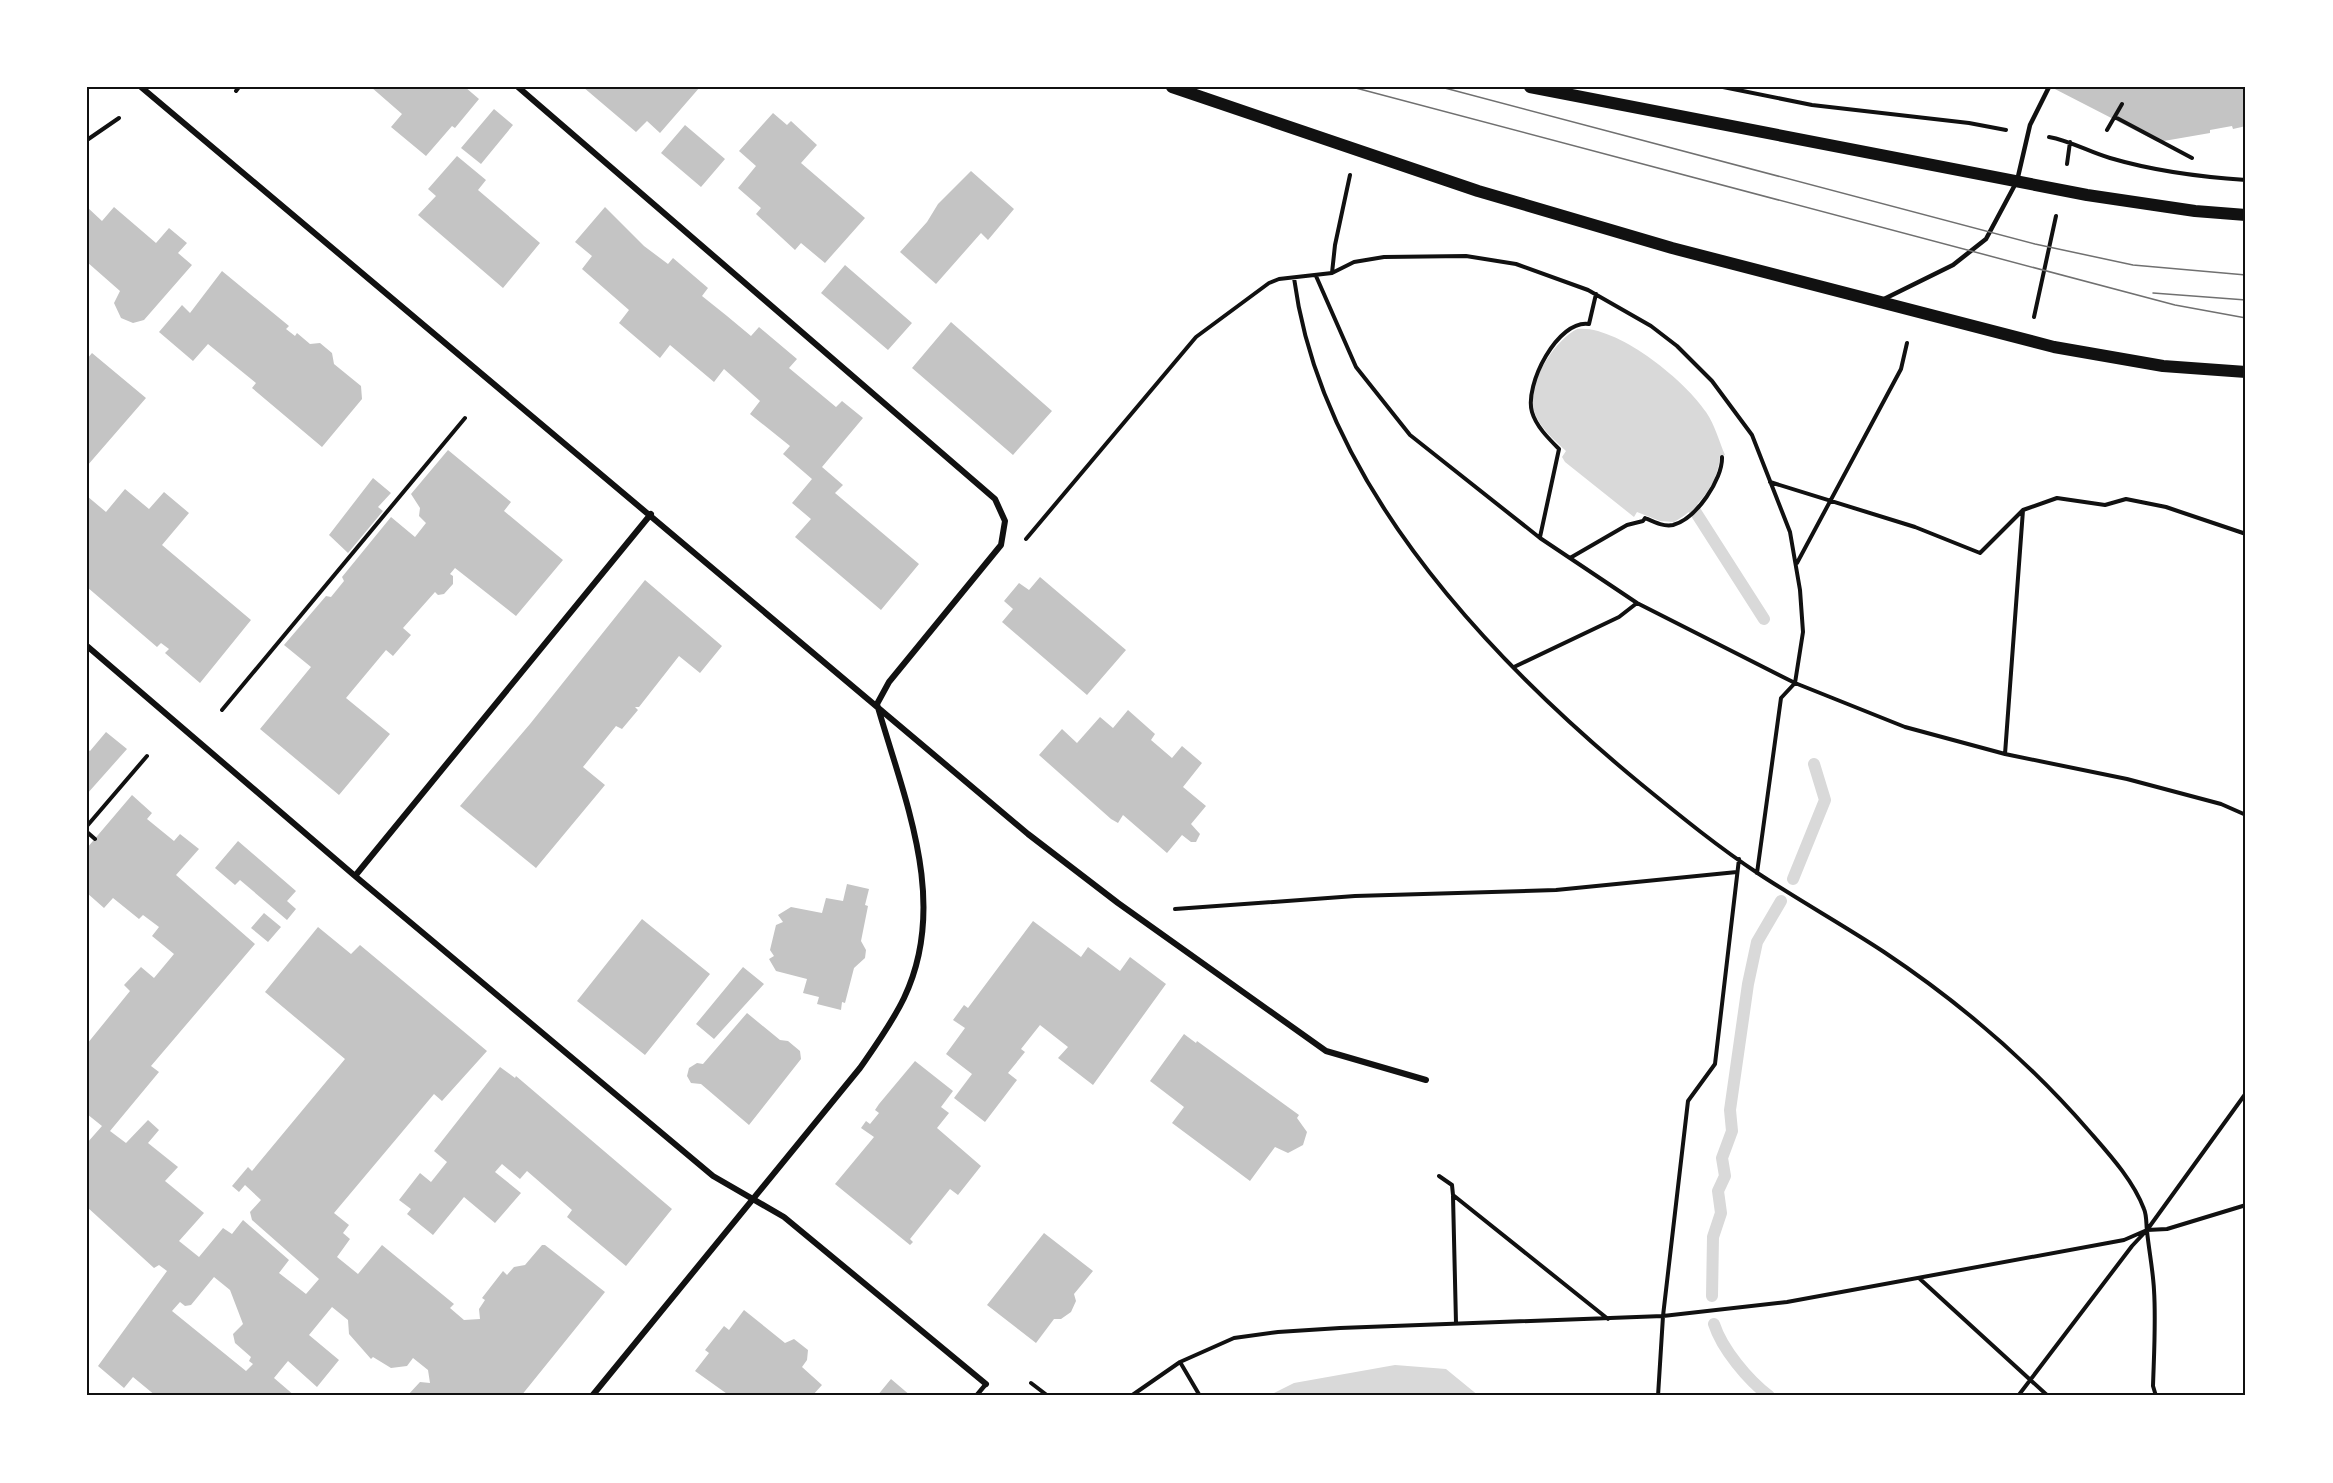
<svg xmlns="http://www.w3.org/2000/svg" width="2333" height="1483" font-family="Jost,sans-serif">
<style>
.water{fill:#d9d9d9}
.lines{fill:none;stroke-linecap:round;stroke-linejoin:round}
.stream{stroke:#d9d9d9;stroke-width:12}
.building{fill:#c4c4c4;fill-rule:evenodd}
.path{stroke:#111;stroke-width:4}
.service{stroke:#111;stroke-width:4.5}
.minor{stroke:#111;stroke-width:6}
.secondary{stroke:#111;stroke-width:12}
.tram{stroke:#707070;stroke-width:1.5}
.neatline{fill:none;stroke:#111;stroke-width:2}
</style>
<rect width="100%" height="100%" fill="#fff"/>
<path class="water" d="M1577 329C1616 324 1686 381 1706 412 1715 425 1719 441 1725 455H1720C1719 483 1698 509 1674 522L1660 521 1637 512 1634 517 1565 462 1562 457 1566 451C1554 440 1539 427 1534 411 1526 384 1554 341 1577 329Z
M1395 1365 1446 1369 1479 1396H1268L1294 1383Z"/>
<g class="lines">
<path class="stream" d="M1693 508 1764 619
M1793 879 1825 800 1814 764
M1712 1296 1713 1237 1721 1213 1718 1191 1725 1176 1722 1158 1732 1131 1730 1110 1748 984 1757 942 1781 901
M1714 1324C1722 1349 1748 1380 1769 1396"/>
</g>
<path class="building" d="M371 87H465L479 99 455 128 452 126 426 156 391 127 402 114Z
M583 87H700L660 133 647 121 636 132Z
M2051 87H2246V126L2233 129 2232 126 2210 130V133L2158 142Z
M494 109 513 125 481 164 461 148Z
M773 113 787 125 791 121 817 145 801 163 865 218 825 263 801 243 795 250 756 214 761 208 738 188 756 166 739 151Z
M685 125 725 159 701 187 661 153Z
M457 156 486 180 478 190 540 243 503 288 418 215 436 196 428 189Z
M971 171 1014 209 988 240 981 233 936 284 900 252 927 222 938 204Z
M87 207 102 221 114 207 156 243 169 228 187 243 178 253 192 265 144 320 133 323 121 318 114 303 120 291 87 262Z
M605 207 644 246 668 264 673 258 708 288 702 296 727 316 751 336 759 327 797 359 789 368 836 407 842 401 863 418 822 467 843 485 835 493 919 564 881 610 795 537 811 519 792 503 812 479 783 454 790 446 750 414 760 401 724 369 714 382 670 345 660 358 619 323 629 310 582 269 592 256 575 242Z
M845 265 912 323 888 350 821 293Z
M222 271 289 326 286 329 295 336 297 333 310 344 320 343 332 353 334 364 361 386 362 399 322 447 252 388 256 383 208 344 193 361 159 332 182 305 190 313Z
M951 322 1052 411 1013 455 912 368Z
M92 353 146 398 87 466V359Z
M448 450 511 502 504 511 563 560 516 616 455 568 450 574 453 576V584L444 594 438 595 435 592 403 628 411 635 393 656 386 650 346 698 390 734 339 795 260 729 311 667 284 645 326 596 331 597 344 581 342 577 391 517 415 537 426 523 419 516 420 508 411 494Z
M373 478 391 493 378 507 383 511 348 553 329 535Z
M125 489 149 509 164 492 189 513 162 545 251 620 200 683 165 653 169 649 161 643 157 647 87 587V496L106 512Z
M1040 577 1126 650 1087 695 1002 622 1013 609 1004 601 1019 583 1029 590Z
M645 580 722 646 700 673 679 656 639 707H635L638 710 622 729 616 726 583 767 605 785 536 868 460 806 530 724Z
M1128 710 1155 734 1151 740 1172 758 1182 746 1202 763 1183 787 1206 806 1191 824 1200 834 1196 842H1191L1182 835 1167 853 1123 815 1118 823 1111 819 1039 755 1062 729 1077 743 1100 717 1113 728Z
M106 732 127 749 87 794V749L90 751Z
M132 795 152 813 147 819 174 841 180 834 199 849 176 875 255 944 151 1066 159 1072 110 1131 126 1143 148 1120 159 1130 148 1143 178 1167 165 1181 204 1213 179 1241 199 1257 223 1228 232 1234 243 1220 289 1260 279 1273 306 1294 319 1279 252 1220 250 1212 261 1200 245 1185 239 1192 232 1186 248 1167 252 1171 345 1059 265 992 318 927 351 954 360 945 487 1051 442 1101 434 1094 334 1213 349 1225 343 1233 350 1239 337 1257 358 1274 382 1245 454 1304 450 1308 464 1320 480 1319 479 1309 485 1300 482 1298 503 1271 507 1275 514 1267 525 1265 542 1245H545L605 1292 521 1396H407L420 1382 430 1383 428 1370 413 1358 407 1366 391 1368 373 1357 371 1359 349 1334 348 1320 332 1307 309 1335 339 1360 317 1387 288 1361 274 1378 295 1396H156L133 1377 124 1388 98 1366 167 1271 159 1265 154 1268 87 1207V1143L102 1126 87 1114V1044L130 991 124 985 141 967 154 978 174 954 152 936 159 927 143 915 139 919 113 898 104 908 87 893V848ZM214 1277 230 1290 243 1324 233 1334 235 1343 251 1357 249 1361 253 1364 246 1371 172 1311 180 1302 185 1306 191 1305Z
M238 841 296 891 287 901 296 909 287 920 240 880 235 885 215 868Z
M847 884 869 889 865 905 868 906 861 941 866 950 865 958 854 968 845 1003 842 1002 841 1010 817 1004 819 997 803 993 807 979 776 971 769 959 774 956 770 950 776 925 783 922 778 915 791 907 822 913 826 898 843 901Z
M264 913 281 927 268 942 251 928Z
M642 919 710 974 645 1055 577 1001Z
M1033 921 1081 957 1088 947 1120 971 1130 957 1166 984 1093 1085 1058 1058 1068 1047 1040 1025 1021 1049 1025 1052 1008 1073 1017 1080 985 1122 954 1098 972 1074 946 1054 965 1028 953 1020 964 1005 968 1008Z
M743 967 764 984 714 1039 696 1024Z
M747 1013 780 1040 788 1041 800 1051 801 1059 749 1125 701 1084 691 1083 687 1076 689 1068 697 1063 703 1064Z
M1184 1034 1196 1043 1197 1041 1299 1115 1297 1118 1307 1132 1303 1145 1288 1153 1275 1147 1250 1181 1172 1123 1184 1107 1150 1081Z
M915 1061 953 1091 941 1107 949 1113 937 1128 981 1166 958 1195 950 1189 910 1239 913 1242 910 1245 835 1184 874 1137 861 1128 866 1121 870 1124 879 1113 875 1110 879 1104Z
M500 1067 515 1078 516 1076 672 1209 626 1266 567 1217 572 1210 527 1171 520 1179 502 1164 495 1172 521 1193 495 1223 464 1197 433 1235 407 1214 411 1209 399 1200 420 1173 431 1182 447 1162 434 1151Z
M1044 1233 1093 1271 1074 1294 1076 1301 1071 1312 1061 1319H1054L1036 1343 987 1305Z
M744 1310 785 1343 794 1339 808 1350 807 1360 802 1367 822 1385 812 1396H730L695 1371 709 1353 705 1350 724 1326 729 1330Z
M891 1379 911 1396H877Z"/>
<g class="lines">
<path class="path" d="M1723 87 1812 105 1969 123 2006 130
M236 91 239 87
M2115 117 2192 158
M2107 130 2122 104
M2049 137C2071 141 2089 152 2110 158 2154 171 2200 177 2246 180
M87 140 119 118
M2067 164 2070 142
M1332 273 1335 245 1350 175
M1316 276 1356 367 1410 435 1540 538 1637 603 1795 683 1905 727 2005 754 2127 779 2221 804 2246 815
M1294 278C1321 483 1488 658 1641 784 1679 815 1718 847 1759 874 1800 901 1843 925 1884 952 1959 1002 2030 1063 2089 1131 2109 1154 2133 1180 2144 1209 2147 1216 2146 1224 2147 1231 2149 1251 2153 1270 2154 1290 2156 1321 2154 1354 2153 1386L2156 1396
M2034 317 2056 216
M1770 482 1915 527 1980 553 2023 510 2057 498 2105 505 2126 499 2166 507 2246 534
M1540 537 1559 449C1548 438 1536 426 1532 412 1524 385 1558 319 1589 324L1596 294
M1026 539 1196 337 1269 283 1279 279 1332 273 1354 262 1384 257 1466 256 1516 264 1588 290 1651 326 1677 346 1712 381 1752 435 1790 532 1800 590 1803 632 1795 683 1781 698 1757 873
M1570 558 1627 525 1643 521 1645 518C1654 522 1664 527 1673 525 1696 519 1723 479 1722 457
M1797 563 1901 369 1907 343
M1514 667 1619 617 1637 603
M222 710 465 418
M2005 754 2023 510
M87 826 147 756
M87 832 95 839
M1175 909 1355 896 1556 890 1737 872
M1439 1176 1452 1185 1453 1195 1608 1319
M1453 1196 1456 1323
M1920 1279 2048 1396
M1180 1362 1200 1396
M1031 1383 1048 1396
M1119 1396H1132
M1131 1396 1180 1362 1234 1338 1278 1332 1340 1328 1663 1316 1787 1302 2124 1240 2147 1230 2167 1229 2246 1205
M1658 1396 1663 1316 1688 1101 1715 1064 1739 859
M2018 1396 2132 1246 2147 1230 2246 1093"/>
<path class="service" d="M1882 300 1953 265 1986 239 2017 181 2030 125 2049 87
M976 1396 986 1384"/>
<path class="minor" d="M141 87 1028 834 1118 903 1326 1051 1426 1080
M518 87 995 499 1005 521 1001 545 889 682 877 704C904 799 950 902 904 998 892 1023 876 1045 860 1068L592 1396
M87 646 355 876 713 1176 784 1217 986 1384
M355 876 651 514"/>
<path class="secondary" d="M1172 87 1478 191 1672 248 2054 347 2163 366 2246 372
M1530 87 2087 195 2195 211 2246 215"/>
<path class="tram" d="M1352 87 2175 305 2246 318
M1441 87 2035 244 2133 265 2246 275
M2153 293 2246 300"/>
</g>
<rect width="2333" height="1483" fill="none" stroke="#ffffff" stroke-width="177"/>
<rect x="88" y="88" width="2156" height="1306" class="neatline"/>
</svg>
